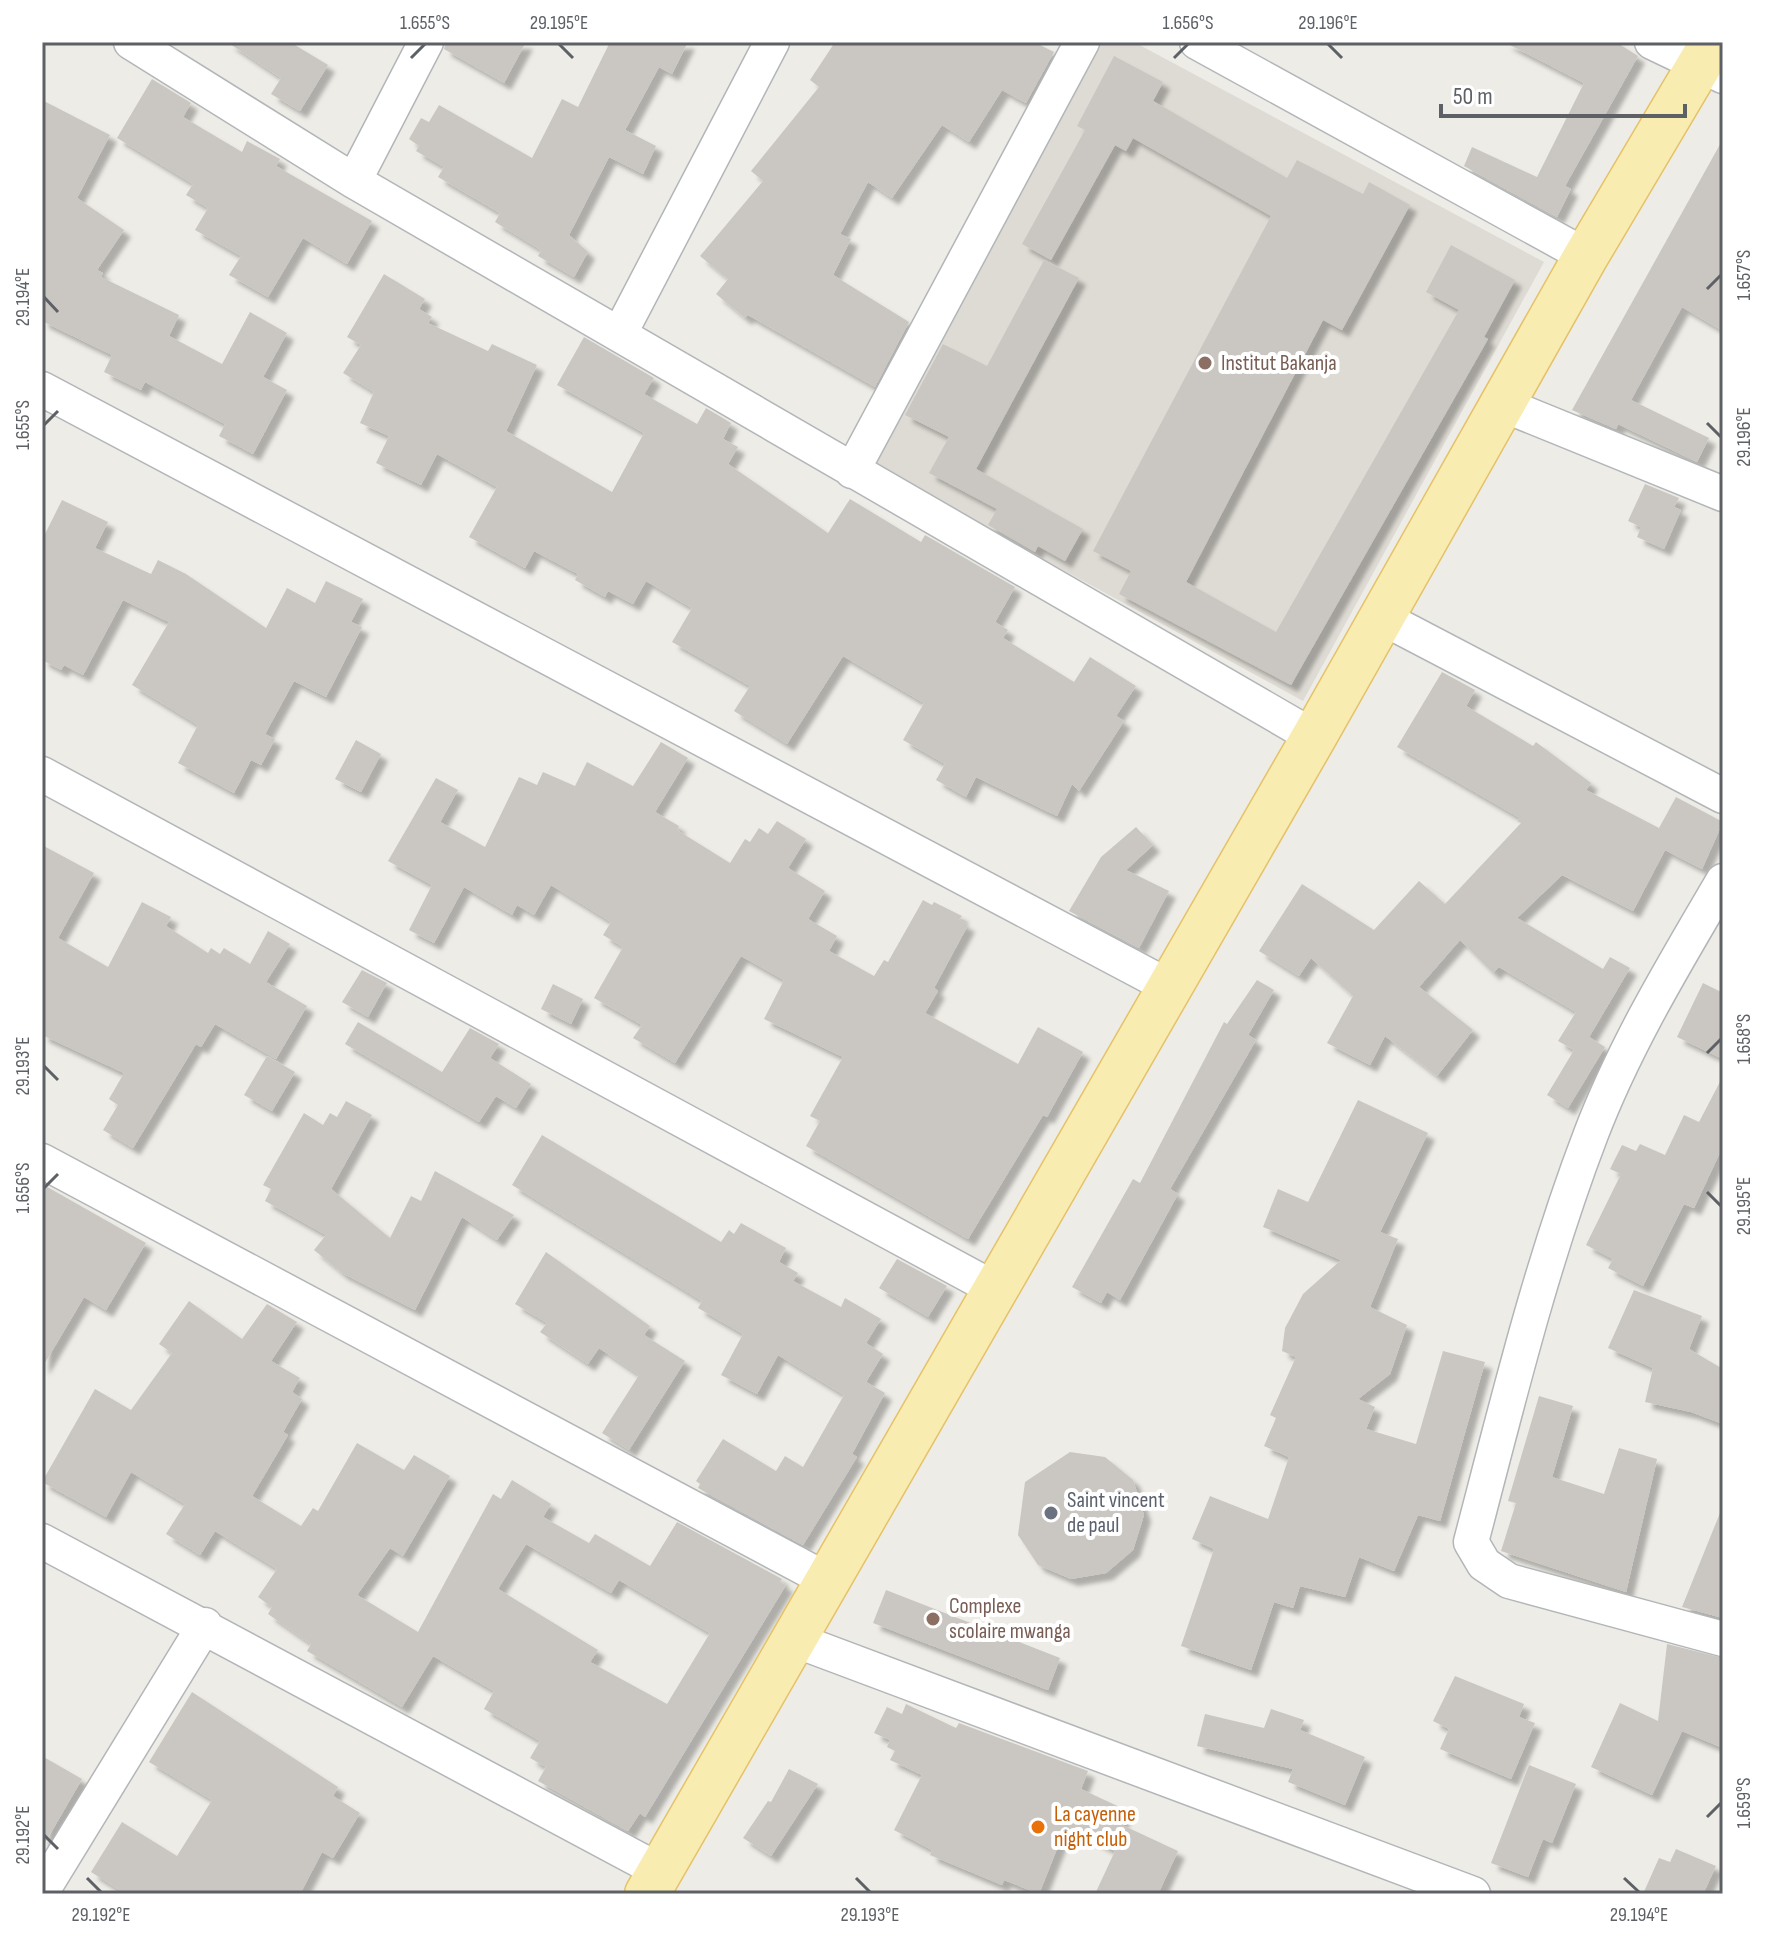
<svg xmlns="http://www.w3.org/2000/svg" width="1765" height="1936" font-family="'Sofia Sans Condensed',sans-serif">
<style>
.education{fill:#dedbd4}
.building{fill:#cac7c2;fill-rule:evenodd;filter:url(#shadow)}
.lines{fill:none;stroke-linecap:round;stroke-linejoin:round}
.minor-casing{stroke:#b3b6b9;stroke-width:37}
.major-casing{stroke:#e5c268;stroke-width:47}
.minor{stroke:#fff;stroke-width:34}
.major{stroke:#f8ecb1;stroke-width:44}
.ticks{fill:none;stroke:#5d6165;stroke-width:3}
.education-dot{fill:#8d6e63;stroke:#fff;stroke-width:3}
.worship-dot{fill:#6b7280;stroke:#fff;stroke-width:3}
.food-dot{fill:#e8710a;stroke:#fff;stroke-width:3}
.labels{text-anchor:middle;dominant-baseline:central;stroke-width:8;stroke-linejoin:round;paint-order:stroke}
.education-label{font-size:22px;fill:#785e54;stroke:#fff;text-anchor:start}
.worship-label{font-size:22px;fill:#5b616d;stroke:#fff;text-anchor:start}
.food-label{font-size:22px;fill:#c56008;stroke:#fff;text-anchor:start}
.neatline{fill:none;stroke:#5d6165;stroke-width:3}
.ticks-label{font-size:20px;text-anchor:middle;fill:#5d6165}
</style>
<defs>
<filter id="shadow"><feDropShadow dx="7" dy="7" stdDeviation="2" flood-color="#0004"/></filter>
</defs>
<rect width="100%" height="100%" fill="#eeece6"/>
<path class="education" d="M1094 42H1134L1544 262 1303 701 867 463Z"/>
<path class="building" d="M227 42H290L328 65 300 111 271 94 281 78Z
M446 42H526L504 83 444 49Z
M610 42H688L672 74 659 67 625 130 656 146 643 174 609 157 569 235 588 252 574 277 538 256 541 250 495 222 500 213 438 177 444 167 416 151 419 146 409 139 421 118 429 122 439 105 532 158 562 99 578 107Z
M835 42H1034L1054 52 1026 103 1002 90 969 142 942 125 892 198 868 182 840 234 851 239 833 275 909 322 875 387 748 315 745 318 716 294 728 279 700 256 763 181 751 171 819 87 810 80Z
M1504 42H1616L1638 56 1565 186 1571 189 1557 217 1464 166 1472 147 1537 177 1584 83Z
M1114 56 1163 82 1153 101 1287 178 1297 160 1363 194 1369 182 1410 205 1342 330 1323 320 1186 582 1276 632 1459 310 1426 292 1451 245 1515 280 1484 337 1488 339 1291 685 1119 594 1131 571 1093 551 1271 216 1133 138 1126 151 1115 145 1051 260 1022 244 1085 130 1077 126Z
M152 79 191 103 183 117 242 152 247 141 280 159 276 166 372 221 347 264 303 238 268 297 229 275 241 256 195 230 208 208 186 195 193 184 117 138Z
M42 100 110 135 77 198 124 230 97 270 103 273 101 277 179 315 169 336 222 364 250 312 287 333 263 377 287 390 253 454 219 436 225 424 145 382 141 390 104 372 112 355 42 321Z
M1723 139V331L1682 307 1631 400 1709 438 1697 462 1618 424 1616 429 1572 410Z
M1044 260 1079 278 976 469 1083 529 1065 561 1038 546 1035 552 988 525 997 509 929 473 949 437 905 415 943 344 987 366Z
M384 274 425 299 419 309 432 317 428 323 488 351 492 344 537 365 506 431 612 492 644 433 557 385 584 337 654 378 644 394 697 424 706 408 731 423 723 439 738 447 728 464 828 533 850 499 921 542 925 535 1015 587 995 622 1008 630 1003 638 1074 682 1090 657 1136 686 1116 716 1124 721 1079 791 1072 784 1057 816 976 777 966 797 936 780 945 764 903 740 924 703 843 656 787 744 734 711 750 686 672 642 692 608 646 581 633 604 608 591 605 597 575 580 578 574 534 551 525 568 469 537 497 487 437 454 421 485 376 463 389 436 360 423 374 392 343 373 361 345 347 337Z
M1645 484 1679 498 1674 507 1681 510 1664 549 1637 537 1641 527 1628 521Z
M62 500 108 522 95 548 151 574 158 560 186 574 266 628 287 588 315 603 326 581 363 599 351 622 362 627 326 697 294 681 265 734 275 739 261 765 251 760 234 793 178 763 198 725 132 685 169 622 123 600 83 675 64 665 61 670 42 660V540Z
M1442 672 1475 690 1466 706 1533 746 1536 742 1591 783 1586 790 1659 828 1676 797 1723 822 1702 869 1665 850 1633 911 1562 875 1517 918 1603 969 1610 957 1630 968 1589 1037 1605 1047 1568 1108 1547 1095 1574 1050 1558 1041 1576 1012 1499 967 1493 973 1460 940 1419 987 1473 1030 1437 1076 1385 1036 1370 1065 1327 1043 1353 996 1311 958 1299 976 1259 951 1302 884 1374 930 1419 881 1445 904 1521 823 1517 821 1520 818 1397 747Z
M356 740 381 754 361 792 335 779Z
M661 742 688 758 655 812 679 826 677 830 730 863 745 839 750 842 759 828 768 834 777 821 806 839 788 868 825 891 808 919 837 936 829 951 874 976 884 960 888 962 923 900 932 905 934 902 962 916 959 920 968 925 934 988 938 991 925 1013 1018 1064 1038 1027 1083 1052 1047 1117 1043 1115 968 1239 806 1146 820 1121 810 1116 843 1057 764 1019 784 980 741 956 675 1063 633 1038 642 1025 594 998 623 947 603 935 611 922 551 885 534 915 517 905 512 915 464 887 434 943 409 930 432 885 388 861 436 778 458 790 440 822 485 847 519 777 537 785 543 772 575 786 587 762 633 786Z
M1136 827 1153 845 1126 870 1169 891 1139 948 1069 911 1101 857Z
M42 845 94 873 58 938 108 967 142 902 171 917 166 926 208 953 211 948 220 954 224 948 250 964 268 931 290 944 266 982 307 1006 276 1059 215 1024 201 1047 196 1044 133 1148 103 1130 118 1105 109 1099 124 1073 42 1035Z
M362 970 387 983 368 1017 342 1002Z
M1257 980 1274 990 1248 1035 1256 1040 1170 1189 1178 1194 1120 1300 1107 1292 1101 1303 1072 1287 1133 1179 1140 1183 1224 1022 1227 1024Z
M1703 983 1723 993V1059L1677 1037Z
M553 984 583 999 571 1024 541 1009Z
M358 1022 442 1072 470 1028 499 1044 490 1058 531 1084 516 1108 496 1096 479 1122 345 1044Z
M267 1056 295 1072 272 1111 244 1095Z
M1723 1076V1146L1694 1208 1684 1204 1643 1286 1608 1268 1613 1259 1586 1245 1621 1174 1610 1169 1622 1145 1636 1151 1640 1144 1665 1155 1684 1115 1699 1122Z
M1358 1100 1428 1133 1380 1232 1398 1239 1370 1307 1407 1325 1390 1374 1358 1399 1375 1407 1366 1429 1416 1444 1443 1351 1485 1362 1440 1521 1418 1515 1394 1571 1359 1557 1345 1597 1300 1586 1293 1608 1274 1602 1251 1670 1181 1646 1214 1549 1192 1539 1210 1496 1268 1519 1289 1457 1264 1446 1276 1418 1270 1415 1296 1357 1282 1351 1285 1328 1303 1294 1341 1260 1263 1227 1278 1189 1308 1202Z
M346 1101 372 1115 331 1189 390 1238 411 1196 421 1201 435 1171 514 1215 497 1240 462 1217 415 1310 342 1273 314 1250 326 1235 265 1201 271 1189 263 1185 304 1113 323 1125 330 1113 337 1117Z
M542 1135 721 1242 729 1230 734 1234 741 1223 786 1248 779 1262 798 1273 793 1281 841 1307 845 1298 881 1319 866 1343 883 1354 866 1382 885 1393 852 1454 857 1457 803 1545 698 1488 700 1484 696 1481 723 1439 776 1471 785 1456 803 1467 844 1395 778 1355 757 1394 721 1375 743 1334 698 1308 702 1301 512 1185Z
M42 1184 146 1243 106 1310 84 1297 42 1368Z
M546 1252 650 1326 644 1335 685 1361 629 1450 602 1433 639 1375 599 1348 588 1364 540 1332 547 1323 515 1304Z
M897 1259 947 1286 928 1317 879 1288Z
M1634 1290 1702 1316 1689 1349 1723 1369V1424L1691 1412 1645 1402 1653 1368 1608 1348Z
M189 1301 242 1339 267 1304 297 1322 271 1361 300 1378 292 1392 302 1399 283 1432 288 1435 252 1496 301 1526 313 1508 318 1511 357 1443 404 1470 414 1455 450 1476 403 1556 390 1548 357 1595 418 1632 493 1494 501 1499 512 1480 551 1504 543 1517 589 1543 595 1534 650 1566 677 1522 782 1579 780 1582 786 1585 645 1817 640 1813 628 1831 538 1781 546 1767 530 1758 540 1741 484 1709 494 1691 433 1656 402 1707 307 1651 311 1644 268 1614 272 1607 258 1597 277 1569 215 1531 200 1555 166 1534 185 1504 131 1472 106 1517 42 1482 95 1389 131 1410 172 1353 159 1344ZM526 1544 611 1593 619 1580 710 1633 667 1704 590 1662 598 1650 498 1589Z
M1539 1396 1573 1406 1552 1477 1604 1494 1619 1448 1657 1459 1626 1592 1501 1551 1516 1503 1508 1501Z
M1070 1452 1105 1457 1133 1480 1144 1515 1133 1550 1106 1573 1071 1579 1038 1565 1018 1535 1025 1482Z
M1722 1508 1723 1509V1618L1682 1607Z
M886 1590 1060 1658 1048 1690 873 1623Z
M1667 1644 1723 1658V1748L1682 1731 1652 1795 1591 1767 1620 1703 1658 1721Z
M1455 1676 1524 1704 1519 1717 1535 1723 1511 1779 1440 1749 1449 1729 1433 1721Z
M192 1692 338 1787 333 1796 360 1813 333 1858 322 1852 300 1894H126L91 1872 122 1822 177 1856 212 1800 149 1762Z
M906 1704 956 1728 959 1723 1088 1771 1081 1789 1126 1810 1120 1824 1178 1851 1158 1894H1095L1115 1851 1066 1826 1039 1894 1004 1880 1002 1885 930 1855 932 1850 894 1830 922 1775 890 1760 895 1751 887 1747 890 1740 874 1733 887 1707 902 1714Z
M1271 1709 1304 1720 1300 1730 1365 1757 1345 1805 1288 1782 1293 1769 1197 1746 1205 1714 1264 1728Z
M42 1756 82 1779 42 1848Z
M1529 1765 1576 1784 1552 1843 1543 1839 1528 1877 1491 1863Z
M789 1769 818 1784 771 1856 743 1838 768 1801 771 1802Z
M1676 1849 1716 1866 1703 1894H1643L1659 1858 1670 1862Z"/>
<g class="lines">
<defs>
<path id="minor" d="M131 42 354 181 1314 737
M1197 42 1586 256
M1652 42 1723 76
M354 181 426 42
M620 333 772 42
M42 389 1168 986
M1504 405 1723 494
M852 471 1082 42
M1381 617 1723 796
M42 774 995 1289
M1723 881C1675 963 1625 1045 1591 1134 1540 1267 1507 1405 1471 1542L1484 1564 1509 1581 1723 1639
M42 1161 829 1581
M42 1541 660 1871
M795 1640 1473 1894
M42 1891 205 1625"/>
<path id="major" d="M647 1894 1314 737 1586 256 1713 42"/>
</defs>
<use href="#minor" class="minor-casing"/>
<use href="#major" class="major-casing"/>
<use href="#minor" class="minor"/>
<use href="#major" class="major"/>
</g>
<path class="ticks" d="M559 44 573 58M1328 44 1342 58M411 58 425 44M1174 58 1188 44M1707 289 1721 275M44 297 58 312M1707 423 1721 437M44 425 58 411M1707 1053 1721 1039M44 1066 58 1080M44 1188 58 1174M1707 1192 1721 1206M1707 1817 1721 1803M44 1835 58 1849M87 1878 101 1892M856 1878 870 1892M1624 1878 1639 1892"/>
<g class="education-dot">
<circle cx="1205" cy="363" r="8"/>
<circle cx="933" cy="1619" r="8"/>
</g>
<circle class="worship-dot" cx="1051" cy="1513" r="8"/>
<circle class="food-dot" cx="1038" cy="1827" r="8"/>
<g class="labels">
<g class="education-label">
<text x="1221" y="363">Institut Bakanja</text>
<text x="949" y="1606">Complexe<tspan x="949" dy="25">scolaire mwanga</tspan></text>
</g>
<g class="worship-label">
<text x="1067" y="1500">Saint vincent<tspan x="1067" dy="25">de paul</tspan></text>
</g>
<g class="food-label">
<text x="1054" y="1814">La cayenne<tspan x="1054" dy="25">night club</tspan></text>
</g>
</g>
<rect width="1765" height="1936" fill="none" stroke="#ffffff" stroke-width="88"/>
<path d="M1441 104v12h244v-12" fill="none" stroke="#5d6165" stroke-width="4"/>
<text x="1453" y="104" font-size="24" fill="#5d6165" stroke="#ffffff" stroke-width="6" paint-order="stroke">50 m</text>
<rect x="44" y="44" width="1677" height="1848" class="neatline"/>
<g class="ticks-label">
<text x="425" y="29">1.655°S</text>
<text x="559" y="29">29.195°E</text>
<text x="1188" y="29">1.656°S</text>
<text x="1328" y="29">29.196°E</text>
<text transform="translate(1743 275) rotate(-90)" y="7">1.657°S</text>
<text transform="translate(22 297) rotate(-90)" y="7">29.194°E</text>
<text transform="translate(22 425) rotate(-90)" y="7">1.655°S</text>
<text transform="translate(1743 437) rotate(-90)" y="7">29.196°E</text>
<text transform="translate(1743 1039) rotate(-90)" y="7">1.658°S</text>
<text transform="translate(22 1066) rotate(-90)" y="7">29.193°E</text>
<text transform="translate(22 1188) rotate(-90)" y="7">1.656°S</text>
<text transform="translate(1743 1206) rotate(-90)" y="7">29.195°E</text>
<text transform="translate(1743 1803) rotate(-90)" y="7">1.659°S</text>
<text transform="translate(22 1835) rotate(-90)" y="7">29.192°E</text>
<text x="101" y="1921">29.192°E</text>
<text x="870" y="1921">29.193°E</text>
<text x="1639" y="1921">29.194°E</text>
</g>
</svg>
